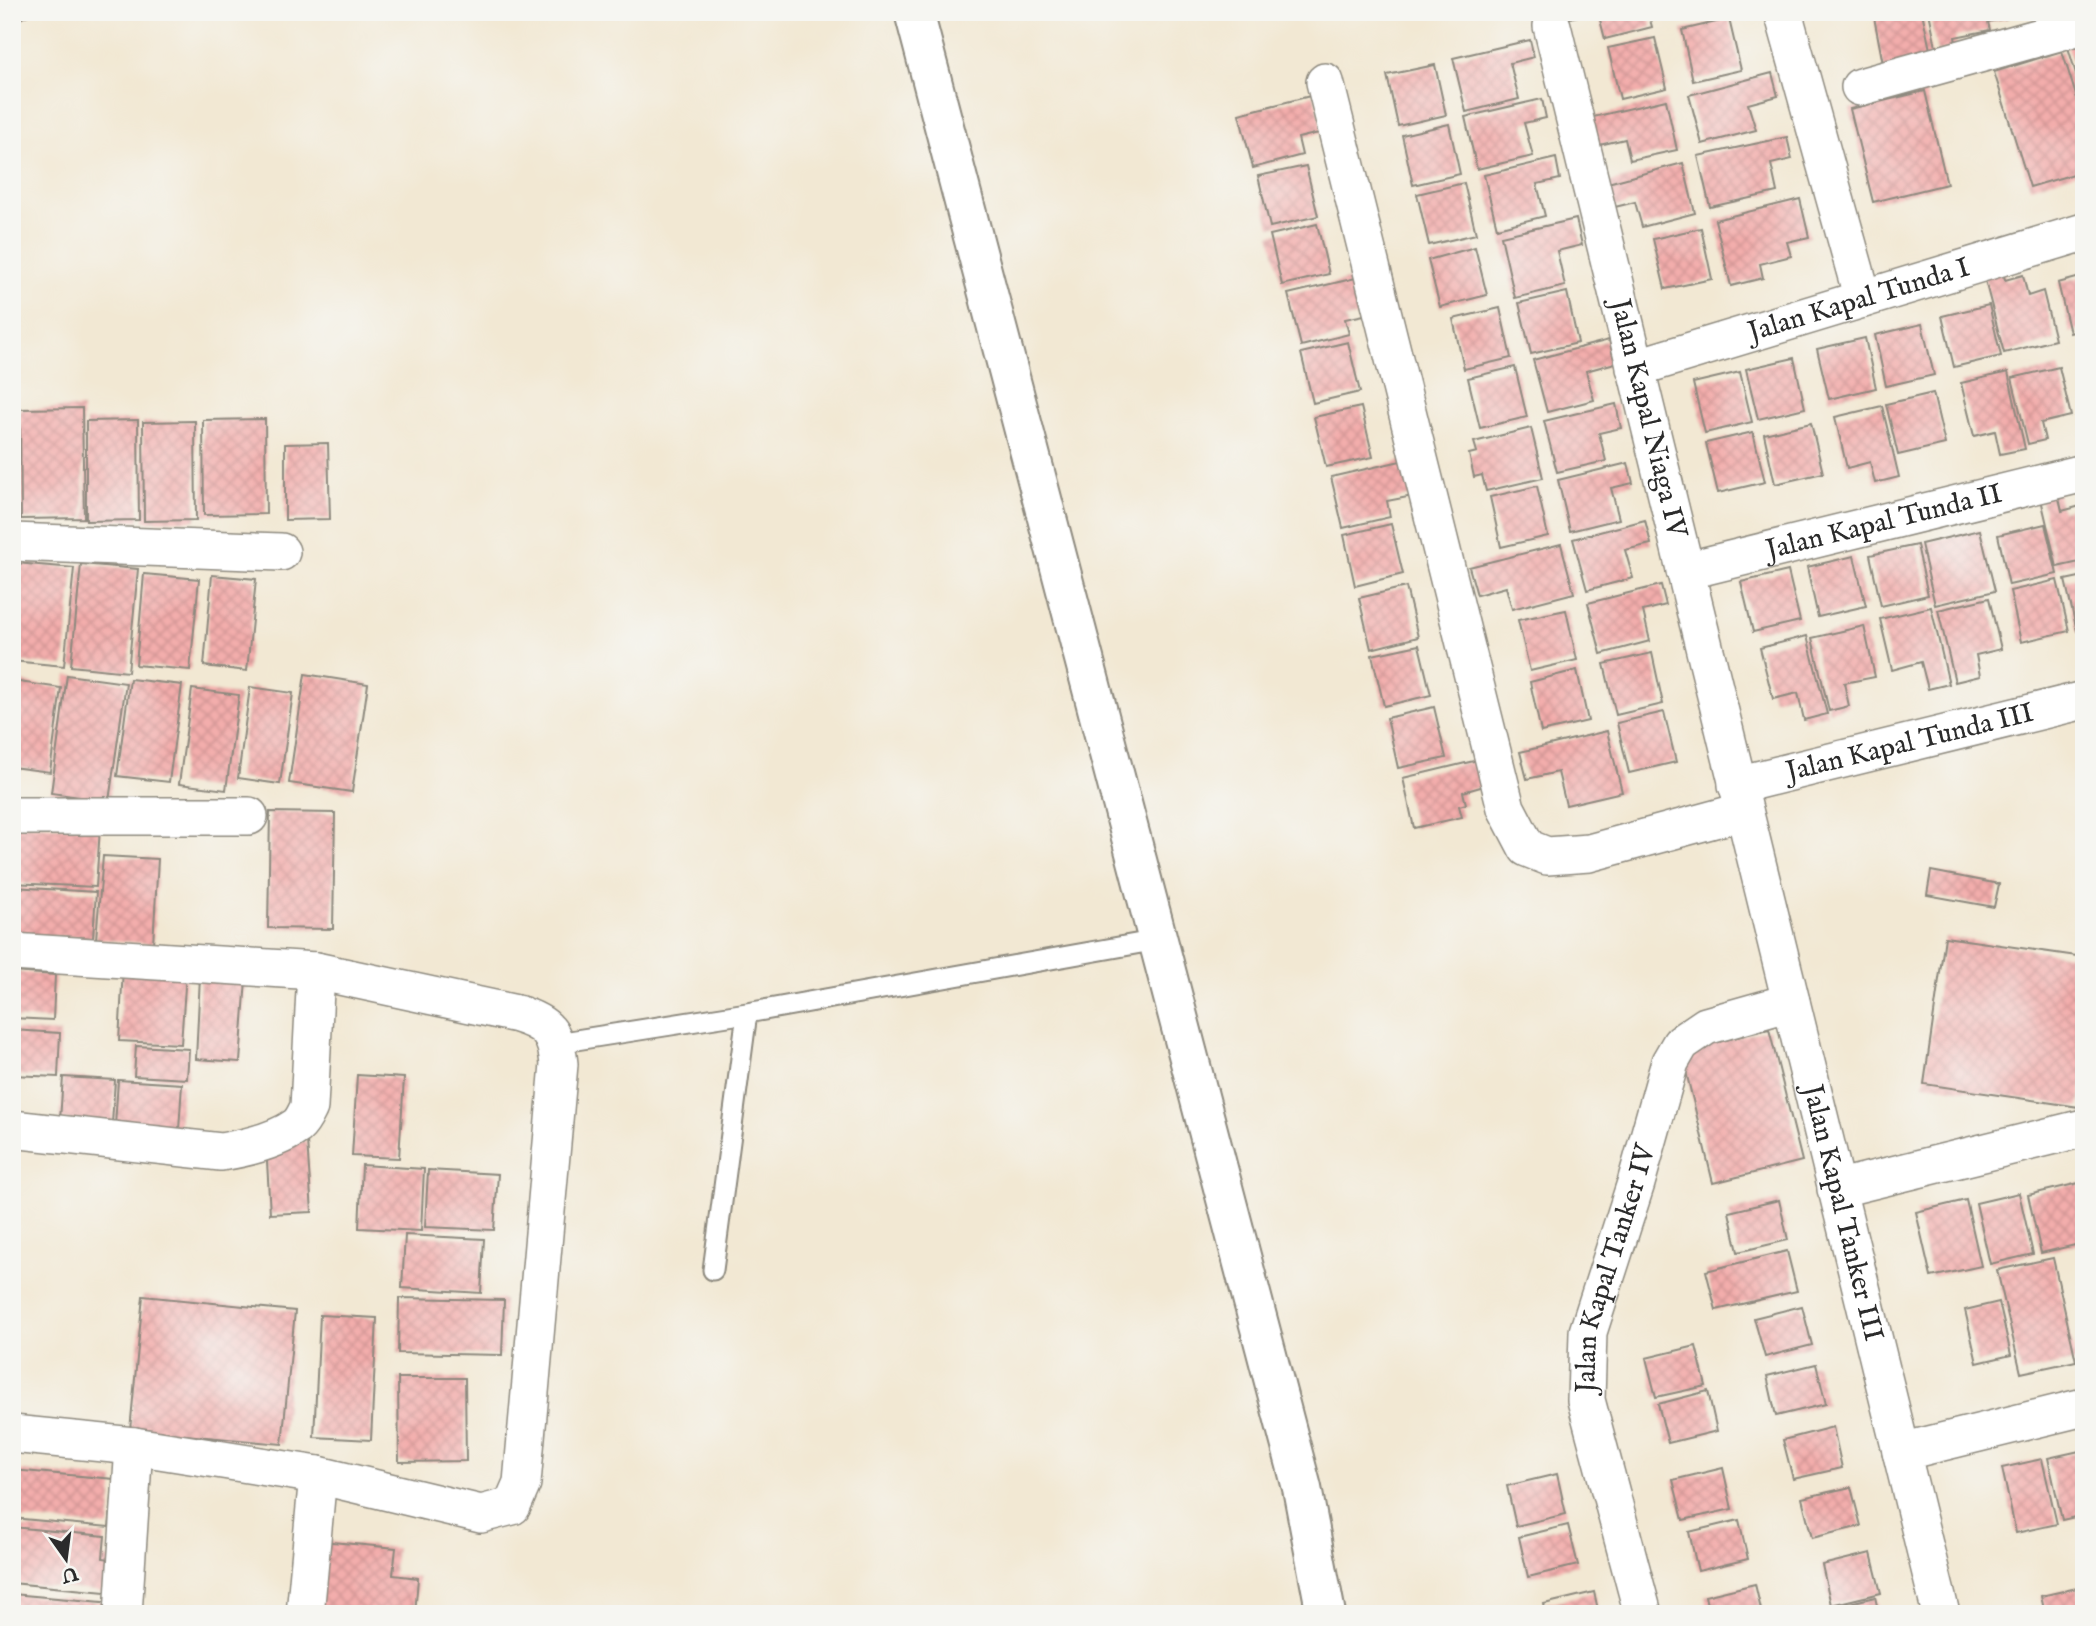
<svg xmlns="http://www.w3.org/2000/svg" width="2096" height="1626" font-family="'IM FELL English',serif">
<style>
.building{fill:url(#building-cross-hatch)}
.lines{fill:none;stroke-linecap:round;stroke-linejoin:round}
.service-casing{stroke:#8e8a7f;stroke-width:23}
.minor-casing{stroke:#8e8a7f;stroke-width:40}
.tertiary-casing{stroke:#8e8a7f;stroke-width:42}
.service{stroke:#fff;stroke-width:19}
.minor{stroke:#fff;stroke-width:37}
.tertiary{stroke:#fff;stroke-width:38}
.labels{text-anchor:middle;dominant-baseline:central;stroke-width:6;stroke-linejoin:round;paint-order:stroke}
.street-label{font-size:28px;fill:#2b2b2b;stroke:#f6f6f2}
</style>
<defs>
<pattern id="building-cross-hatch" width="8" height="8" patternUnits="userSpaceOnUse" patternTransform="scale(1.75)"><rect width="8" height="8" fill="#f3adac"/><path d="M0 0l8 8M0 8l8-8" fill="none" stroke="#d09594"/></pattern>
</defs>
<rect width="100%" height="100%" fill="#f6f6f2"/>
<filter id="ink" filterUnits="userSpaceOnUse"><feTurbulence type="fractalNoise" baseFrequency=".0143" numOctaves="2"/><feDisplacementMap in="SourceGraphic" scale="14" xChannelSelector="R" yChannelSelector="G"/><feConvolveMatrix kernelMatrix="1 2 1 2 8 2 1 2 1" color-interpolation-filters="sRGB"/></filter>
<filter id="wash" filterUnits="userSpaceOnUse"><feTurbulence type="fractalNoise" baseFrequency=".00686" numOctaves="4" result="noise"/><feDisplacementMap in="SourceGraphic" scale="28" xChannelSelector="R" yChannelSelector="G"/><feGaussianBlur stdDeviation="1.57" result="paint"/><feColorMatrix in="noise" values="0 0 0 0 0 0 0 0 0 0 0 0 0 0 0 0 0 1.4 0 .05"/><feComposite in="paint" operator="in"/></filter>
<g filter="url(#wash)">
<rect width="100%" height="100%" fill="#f2e8d3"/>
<g id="blocks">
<path class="building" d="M12 12H34L12 23Z
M1561 12H1590V13L1562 20Z
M1598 12H1648L1652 27 1605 39Z
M1680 12H1697V13L1681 17Z
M1873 12H1922L1932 59 1884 69Z
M1929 12H2007L2008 18 1988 22 1990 30 1955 37 1957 48 1937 52Z
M2040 12H2084L2044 25Z
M1729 19 1741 70 1693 81 1682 30Z
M1655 38 1667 88 1620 99 1608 48Z
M2084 39V97H2083L2067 44Z
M1530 40 1534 57 1510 63 1519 99 1466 112 1453 58Z
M2062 51 2084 121V171L2030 187 1994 72Z
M1435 65 1446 115 1398 126 1387 75Z
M1772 73 1778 96 1748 104 1756 130 1702 144 1689 95Z
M1925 91 1947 184 1873 202 1850 109Z
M1314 95 1323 132 1298 138 1302 155 1253 168 1239 114Z
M1542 99 1546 118 1524 123 1533 156 1477 169 1465 117Z
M1666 100 1677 150 1630 160 1625 139 1595 146 1589 118Z
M1449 124 1460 174 1413 185 1402 135Z
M1787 137 1792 159 1771 164 1777 192 1710 207 1698 156Z
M1556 158 1560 179 1537 184 1545 216 1497 228 1484 175Z
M1683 163 1695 213 1642 227 1635 202 1611 208 1604 184Z
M1306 166 1318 216 1270 227 1258 176Z
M1464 183 1476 234 1429 245 1417 194Z
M1800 199 1809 237 1787 242 1791 256 1760 264 1763 278 1731 286 1715 220Z
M1576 219 1582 245 1557 251 1565 286 1515 298 1501 236Z
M1317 224 1329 274 1282 285 1270 235Z
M1701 228 1712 279 1665 289 1653 239Z
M1475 247 1487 295 1440 307 1428 260Z
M2001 264 2005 280 2023 275 2028 296 2043 291 2055 340 2004 353 1982 269Z
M2084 276V329L2070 333 2058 283Z
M1360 277 1369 314 1345 319 1349 334 1301 346 1288 294Z
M1567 292 1578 343 1531 354 1519 303Z
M1989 305 2001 356 1954 367 1942 316Z
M1500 308 1511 358 1464 369 1453 319Z
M1922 324 1934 375 1886 386 1875 335Z
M1865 338 1876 388 1829 399 1817 349Z
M1609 340 1615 363 1586 371 1594 400 1547 412 1533 360Z
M1348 342 1360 392 1313 403 1301 353Z
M1794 358 1805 408 1758 419 1746 369Z
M1515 367 1527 417 1480 428 1468 378Z
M2059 367 2071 416 2041 423 2045 440 2028 444 2012 378Z
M1740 372 1752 422 1705 433 1693 383Z
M2008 372 2025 449 2000 454 1995 431 1974 436 1961 383Z
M1933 393 1945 444 1898 455 1886 404Z
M1616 404 1621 428 1599 433 1606 461 1557 472 1544 421Z
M1882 406 1899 477 1875 483 1870 462 1847 468 1835 417Z
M1361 407 1373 457 1326 467 1314 417Z
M82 408 84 518 21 519 20 409Z
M265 419 266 514 204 515 203 420Z
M138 420 139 520 86 521V421Z
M195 421 196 520 144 521 143 422Z
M1811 423 1823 473 1775 484 1764 434Z
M1531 428 1543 478 1486 491 1482 475 1474 477 1469 454 1477 452 1474 442Z
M1753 432 1765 482 1718 493 1706 443Z
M328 443 330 519 285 520V444Z
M1405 460 1413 496 1387 501 1390 517 1343 528 1331 477Z
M1628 463 1633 483 1611 488 1619 519 1570 531 1558 480Z
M1537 486 1548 536 1501 547 1490 497Z
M2057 490 2062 511 2084 505V561L2057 567 2040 495Z
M1645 520 1651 544 1625 550 1633 578 1587 590 1573 539Z
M1391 524 1403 574 1355 586 1344 535Z
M2045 524 2057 574 2009 585 1998 535Z
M1980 530 1995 591 1935 605 1921 544Z
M1561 544 1574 593 1512 609 1506 587 1477 595 1469 567Z
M1917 545 1928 595 1881 606 1870 555Z
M1854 556 1866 606 1818 617 1807 567Z
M15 563 74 568 64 666 12 661V587Z
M81 564 138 569 128 672 71 666Z
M1788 571 1800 621 1753 632 1741 582Z
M144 574 199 579 190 670 136 665Z
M212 575 256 579 247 671 204 666Z
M2084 576V629L2077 631 2065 580Z
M2057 580 2069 631 2021 642 2010 591Z
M1661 585 1666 605 1643 611 1650 641 1601 654 1588 603Z
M1406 587 1418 637 1371 649 1359 598Z
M1989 598 2001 649 1976 655 1980 676 1955 682 1938 610Z
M1931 607 1949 684 1928 689 1921 662 1892 670 1880 619Z
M1566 610 1577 660 1530 671 1518 620Z
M1864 626 1875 677 1844 683 1849 706 1829 711 1812 638Z
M1807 636 1827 714 1804 720 1798 693 1773 699 1760 648Z
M1419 645 1431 695 1384 706 1372 655Z
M1652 653 1663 704 1616 715 1604 664Z
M1577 670 1588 721 1541 732 1530 682Z
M305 674 368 684 352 792 289 783Z
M67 675 126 683 109 801 51 793Z
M130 679 182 685 169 782 117 776Z
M12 681 61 688 50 772 12 767Z
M250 687 293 693 280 784 238 778Z
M192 689 239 695 226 790 179 784Z
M1434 707 1446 758 1398 768 1387 718Z
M1664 712 1676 762 1629 773 1617 723Z
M1607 731 1622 792 1566 805 1558 772 1527 779 1520 752Z
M1478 760 1484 786 1463 792 1466 804 1459 806 1462 817 1414 828 1403 778Z
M270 812 335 813 333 929 268 928Z
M12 824 100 828 96 887 12 883Z
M103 856 158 859 153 944 96 939Z
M1931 871 1999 884 1994 907 1927 895Z
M12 887 96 892 93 938 12 934Z
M1945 937 2084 957V1077L2079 1107 1924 1084Z
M123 968 186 972 181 1044 119 1041Z
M12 972 55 975 53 1020 12 1018Z
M200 976 246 979 240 1062 196 1059Z
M1769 1029 1802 1161 1713 1183 1681 1051Z
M12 1030 60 1033 58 1077 12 1075Z
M136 1046 189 1049 187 1079 134 1076Z
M357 1075 404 1078 399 1158 352 1156Z
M63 1077 115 1080 112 1123 60 1120Z
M118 1080 182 1084 179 1130 115 1126Z
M307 1141 312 1212 270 1214 266 1144Z
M362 1165 424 1169 421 1231 359 1228Z
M428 1170 498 1174 494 1230 425 1227Z
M2079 1183 2084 1205V1243L2041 1253 2028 1195Z
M2019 1193 2033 1254 1990 1264 1976 1203Z
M1779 1200 1788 1240 1738 1252 1729 1212Z
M1966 1200 1981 1266 1931 1277 1916 1212Z
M405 1235 484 1239 481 1293 402 1288Z
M1787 1251 1797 1291 1716 1310 1706 1271Z
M2053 1258 2076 1361 2021 1373 1997 1270Z
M143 1296 295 1311 282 1444 130 1430Z
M399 1298 504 1300 502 1355 398 1353Z
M1999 1302 2011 1355 1977 1363 1965 1310Z
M1802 1306 1812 1345 1765 1357 1754 1318Z
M320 1315 377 1318 371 1440 314 1437Z
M1696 1346 1706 1386 1656 1397 1646 1358Z
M1816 1364 1826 1404 1776 1416 1767 1376Z
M398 1378H465L466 1461 399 1462Z
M1708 1391 1717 1431 1668 1443 1658 1404Z
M1833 1427 1842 1468 1793 1479 1783 1440Z
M2084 1450V1515L2062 1520 2048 1458Z
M2042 1459 2057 1524 2016 1533 2002 1468Z
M1723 1468 1732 1509 1683 1520 1673 1480Z
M12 1470 114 1479 109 1527 12 1518Z
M1557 1474 1566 1514 1516 1526 1507 1486Z
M1851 1487 1861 1526 1812 1538 1802 1498Z
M1739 1520 1748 1559 1698 1571 1689 1532Z
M1568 1525 1578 1565 1528 1577 1519 1537Z
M12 1527 105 1536 103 1558 117 1560 115 1593 12 1583Z
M321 1541 396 1548 393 1575 418 1578 415 1614H369L314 1609Z
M1871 1553 1881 1593 1831 1605 1822 1565Z
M1755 1584 1762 1614H1709L1705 1596Z
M2077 1588 2083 1614H2045L2041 1596Z
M1594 1592 1599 1614H1546L1544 1604Z
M12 1594 113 1603 112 1614H12Z
M1875 1597 1879 1614H1827L1825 1609Z"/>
</g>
</g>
<g filter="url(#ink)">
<use href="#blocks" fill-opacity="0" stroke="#8e8a7f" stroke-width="2"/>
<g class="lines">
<defs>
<path id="service" d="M557 1043 747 1013 1158 940
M713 1270 747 1013"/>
<g id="minor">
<path d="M1783 12 1863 299"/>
<path id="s1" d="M1552 26 1941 1614"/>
<path d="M1325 82 1506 808 1527 848 1547 856 1589 853 1744 811"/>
<path d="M1860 87 2084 25"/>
<path id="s2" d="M1635 368 2084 232"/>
<path d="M12 542 281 552"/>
<path id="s3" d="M1685 571 2084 473"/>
<path id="s4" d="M1737 785 2084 700"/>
<path d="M12 816H249"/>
<path d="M12 952 316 971 517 1014C547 1023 556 1033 559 1064L522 1483 512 1506 481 1514 318 1475 134 1446 12 1434"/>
<path d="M12 1129 221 1152C246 1148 276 1141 297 1126 303 1121 306 1113 309 1107L316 971"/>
<path d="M1836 1189 2084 1128"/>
<path d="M1901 1452 2084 1407"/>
<path d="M123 1614 134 1446"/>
<path d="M305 1614 318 1475"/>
<path id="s5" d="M1643 1614 1586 1400 1588 1332 1636 1183 1670 1062 1681 1043 1706 1026 1791 1002"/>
</g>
<path id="tertiary" d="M914 12 1302 1488 1326 1614"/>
</defs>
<use href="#service" class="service-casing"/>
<use href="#minor" class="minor-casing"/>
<use href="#tertiary" class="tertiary-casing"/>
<use href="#service" class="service"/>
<use href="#minor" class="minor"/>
<use href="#tertiary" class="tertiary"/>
</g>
</g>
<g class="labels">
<g class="street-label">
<text stroke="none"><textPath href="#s2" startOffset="234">Jalan Kapal Tunda I</textPath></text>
<text stroke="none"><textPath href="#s1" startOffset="404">Jalan Kapal Niaga IV</textPath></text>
<text stroke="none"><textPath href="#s3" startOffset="205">Jalan Kapal Tunda II</textPath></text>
<text stroke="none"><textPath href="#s4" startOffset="178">Jalan Kapal Tunda III</textPath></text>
<text stroke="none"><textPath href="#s1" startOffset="1222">Jalan Kapal Tanker III</textPath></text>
<text stroke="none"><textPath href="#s5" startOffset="357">Jalan Kapal Tanker IV</textPath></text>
</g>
</g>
<rect width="2096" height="1626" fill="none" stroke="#f6f6f2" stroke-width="42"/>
<g transform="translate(66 1559) rotate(166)" stroke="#f6f6f2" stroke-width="5" paint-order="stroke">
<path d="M0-5L12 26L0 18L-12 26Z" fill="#2b2b2b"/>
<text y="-10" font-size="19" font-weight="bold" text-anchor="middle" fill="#2b2b2b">U</text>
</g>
</svg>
